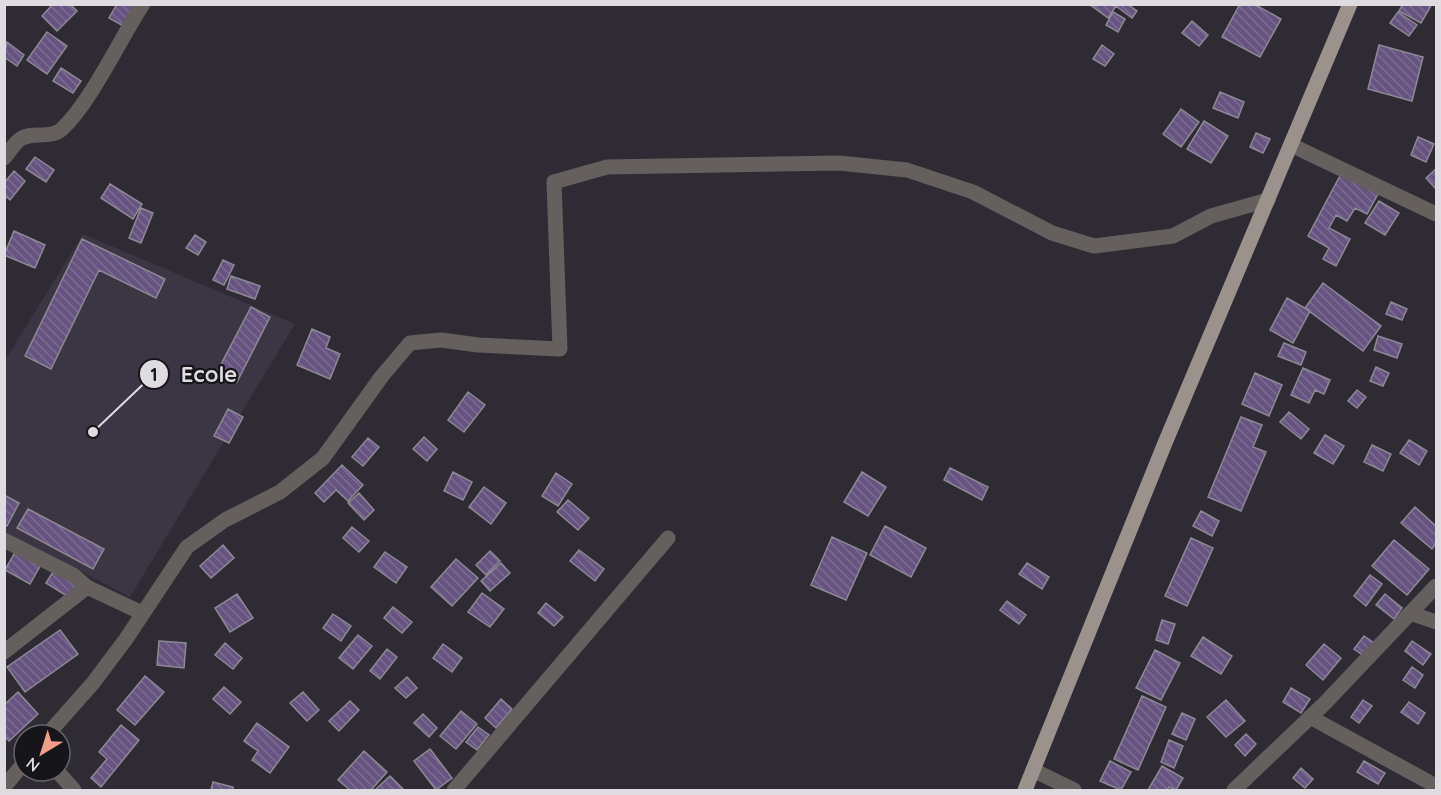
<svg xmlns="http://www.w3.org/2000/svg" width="1441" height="795" font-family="Quicksand,sans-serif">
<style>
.built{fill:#3b3544}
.building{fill:url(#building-back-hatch);stroke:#8d8994;stroke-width:1.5}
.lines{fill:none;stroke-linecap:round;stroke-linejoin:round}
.minor{stroke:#65605d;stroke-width:15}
.major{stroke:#9c928c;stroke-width:15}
.leader{fill:none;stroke:#dedbe1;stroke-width:2}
.callout-dot{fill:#dedbe1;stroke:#161519;stroke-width:2}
.mark-label{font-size:18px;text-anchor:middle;font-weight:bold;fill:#111}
.callout-label{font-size:22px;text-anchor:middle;font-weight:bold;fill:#dedbe1;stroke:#161519;stroke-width:4.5;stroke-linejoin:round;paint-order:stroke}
</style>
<defs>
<pattern id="building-back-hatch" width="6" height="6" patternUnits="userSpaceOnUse" patternTransform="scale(1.5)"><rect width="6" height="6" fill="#665380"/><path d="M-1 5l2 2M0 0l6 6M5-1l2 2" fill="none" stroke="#7b6b92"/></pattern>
</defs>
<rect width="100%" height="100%" fill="#2f2b35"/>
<path class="built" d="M83 234 295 324 130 597 5 532 4 362Z"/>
<path class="building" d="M53 4H70L77 11 57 31 42 16Z
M117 4H132L139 8 127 28 109 18Z
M1089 4H1127L1137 11 1132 18 1116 6 1108 18Z
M1240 4H1254L1281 19 1260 57 1222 37Z
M1403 4H1432L1421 23 1399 11Z
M1113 12 1125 19 1118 32 1106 25Z
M1398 12 1417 25 1409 36 1390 23Z
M1192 21 1208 35 1199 46 1182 33Z
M47 32 67 46 47 74 27 60Z
M7 42 24 55 17 66 4 57Z
M1102 45 1114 54 1105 66 1093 59Z
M1379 45 1423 57 1412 101 1368 89Z
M61 68 81 81 73 93 53 81Z
M1220 92 1244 102 1238 118 1213 108Z
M1181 109 1199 122 1181 147 1163 134Z
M1204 121 1228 136 1211 163 1187 149Z
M1256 133 1270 139 1263 153 1250 147Z
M1418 137 1434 144 1426 162 1411 155Z
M35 157 54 170 46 182 26 169Z
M1436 169V189L1426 178Z
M14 171 25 181 10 200 4 195V183Z
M1342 172 1379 192 1367 214 1355 208 1347 221 1336 215 1329 228 1350 239 1336 266 1323 259 1329 248 1308 236Z
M110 184 142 204 133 219 101 198Z
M1379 201 1399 213 1385 235 1365 223Z
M141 208 153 213 141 243 129 238Z
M14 231 45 245 35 268 4 255Z
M195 235 206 242 198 255 186 248Z
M82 239 165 279 156 298 99 270 51 369 25 356Z
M223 260 234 265 224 285 213 280Z
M231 276 260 286 255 299 227 289Z
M1323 283 1381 326 1363 351 1305 308Z
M1287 298 1310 311 1293 343 1270 330Z
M1391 302 1407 309 1402 320 1386 314Z
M251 307 270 317 237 382 217 372Z
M312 329 330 337 326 348 340 354 330 379 297 365Z
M1378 336 1402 344 1397 358 1374 350Z
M1284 343 1306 352 1301 365 1278 356Z
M1376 367 1389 373 1383 386 1370 381Z
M1303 368 1330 380 1324 394 1315 390 1309 403 1291 395Z
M1255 373 1282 385 1269 416 1242 404Z
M1357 390 1366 397 1357 408 1348 401Z
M468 392 485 405 464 432 448 420Z
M228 409 243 417 229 443 214 436Z
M1289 412 1309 429 1301 439 1280 422Z
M1241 417 1262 425 1253 447 1266 452 1241 511 1208 497Z
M1325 435 1344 446 1333 464 1314 453Z
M424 437 437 449 427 461 413 449Z
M368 438 379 447 363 466 352 457Z
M1409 440 1427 451 1419 465 1400 453Z
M1372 445 1391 454 1383 471 1364 462Z
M342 465 363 485 348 501 336 490 324 502 315 493Z
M950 468 988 487 982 500 944 480Z
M453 472 472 482 463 500 444 491Z
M862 472 886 487 868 516 844 502Z
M556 473 572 484 558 506 542 496Z
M484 487 506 503 491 524 469 507Z
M359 493 374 510 364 520 348 503Z
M4 495 19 503 7 526 4 524Z
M568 500 589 518 578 530 557 512Z
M1415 507 1436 526V543L1432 549 1401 523Z
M28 509 104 549 93 569 17 528Z
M1201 511 1219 521 1212 536 1193 526Z
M885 526 926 548 911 577 870 555Z
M352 527 369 541 359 552 343 538Z
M832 537 867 553 846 600 811 585Z
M1191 538 1213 548 1187 606 1165 596Z
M1394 540 1429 569 1407 595 1372 566Z
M223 545 234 558 211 578 200 566Z
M18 547 43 561 30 584 5 570Z
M579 550 604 569 595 581 570 561Z
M490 551 500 561 486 575 476 565Z
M385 552 407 567 396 583 374 567Z
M456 559 478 578 452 606 431 587Z
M501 563 510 573 490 591 481 581Z
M1027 563 1049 577 1042 589 1019 574Z
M56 567 80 582 70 598 46 583Z
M1370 575 1382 584 1366 606 1354 596Z
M482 593 504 609 490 627 468 612Z
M237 594 253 618 230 632 215 608Z
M1385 594 1402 608 1394 619 1376 605Z
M1007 601 1026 615 1019 624 1000 610Z
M546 603 563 617 554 626 538 613Z
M393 607 412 622 402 633 384 618Z
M333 614 351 626 341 641 323 628Z
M1162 620 1175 624 1168 644 1156 640Z
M60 630 78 654 25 692 7 667Z
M358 635 372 646 353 669 339 658Z
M1364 636 1380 647 1371 661 1354 649Z
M1203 637 1232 656 1221 674 1191 656Z
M159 641 186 643 184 668 157 665Z
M1412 641 1431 654 1423 665 1405 651Z
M225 643 242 658 233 669 215 655Z
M443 644 462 658 452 672 433 658Z
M1324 644 1341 658 1323 680 1306 665Z
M387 649 397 657 380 679 370 671Z
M1155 650 1180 663 1161 700 1136 688Z
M1412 667 1423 675 1415 688 1403 680Z
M145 676 164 692 135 725 117 710Z
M407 677 417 688 406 698 395 688Z
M224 687 241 702 230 714 213 699Z
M1291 688 1310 699 1301 713 1283 702Z
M18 692 38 714 9 741 4 736V705Z
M303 692 319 710 307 721 290 703Z
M1142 696 1166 707 1138 770 1114 759Z
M501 699 512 709 496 728 485 718Z
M1226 700 1245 721 1226 737 1207 717Z
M1363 700 1372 706 1359 723 1351 717Z
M350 701 359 710 339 731 329 721Z
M1409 702 1425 713 1418 724 1401 712Z
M461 711 477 724 456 749 440 736Z
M1182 713 1195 719 1186 740 1172 734Z
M423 714 437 728 429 737 414 723Z
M257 723 289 747 270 773 252 760 258 751 244 741Z
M121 725 139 740 101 787 91 778 107 759 99 752Z
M478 727 489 735 477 750 466 742Z
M1246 734 1256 744 1245 756 1235 745Z
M1169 740 1183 746 1174 768 1161 762Z
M430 749 452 778 436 790 414 761Z
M364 751 387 772 371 790H350L338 780Z
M1110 761 1131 772 1121 790 1100 781Z
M1364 761 1385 773 1378 784 1357 772Z
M1162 766 1183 778 1176 790 1169 787 1167 790H1148Z
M1301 768 1313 779 1305 788 1293 778Z
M390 776 404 790H375Z
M213 782 233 787V790H211Z"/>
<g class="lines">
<path class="minor" d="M1291 145 1436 214
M4 158C9 153 13 145 19 140 31 130 50 140 62 129 91 102 120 39 143 4
M4 540 73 575 87 587
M1410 613 1436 622
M4 652 87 587 142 613
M1310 717 1436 786
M47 735 93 683 126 639 187 547 225 520 280 492 323 458 382 376 410 343 441 340 478 345 560 349 554 182 607 167 839 163 907 170 973 192 1052 233 1094 246 1173 236 1211 216 1268 200
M1033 770 1074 790
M57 771 74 790
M4 787 24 763
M454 790 668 538
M1234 790 1325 703 1436 586"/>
<path class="major" d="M1025 790 1165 443 1350 4"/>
</g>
<path class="leader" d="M93 432L154 374"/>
<g class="callout-dot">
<circle cx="93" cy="432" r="6"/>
<circle cx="154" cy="374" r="15"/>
</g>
<g class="mark-label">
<text x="154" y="381">1</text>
</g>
<g class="callout-label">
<text x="209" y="382">Ecole</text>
</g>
<rect width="1441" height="795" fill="none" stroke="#dedbe1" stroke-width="12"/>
<g transform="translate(42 753) rotate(218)"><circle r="28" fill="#161519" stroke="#666469" stroke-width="1.5"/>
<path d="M0-4.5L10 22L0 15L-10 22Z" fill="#f49d8b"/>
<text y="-9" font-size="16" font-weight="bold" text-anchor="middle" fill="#dedbe1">N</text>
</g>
</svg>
